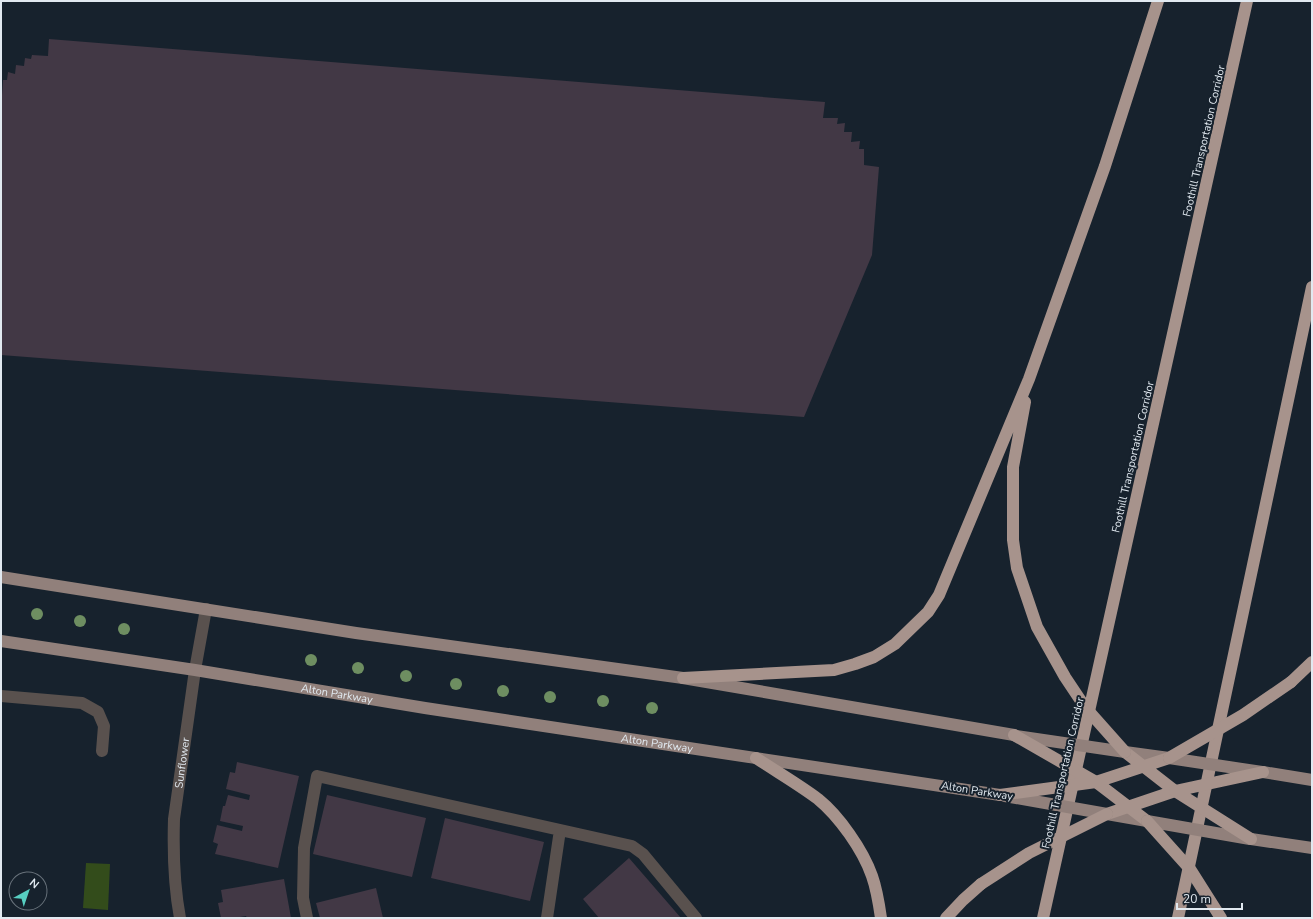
<svg xmlns="http://www.w3.org/2000/svg" width="1313" height="919" font-family="'Nunito Sans',sans-serif">
<style>
.green{fill:#334c1b}
.building{fill:#423845}
.lines{fill:none;stroke-linecap:round;stroke-linejoin:round}
.lane{stroke:#59514e;stroke-width:12}
.street{stroke:#59514e;stroke-width:12}
.primary{stroke:#91807b;stroke-width:12}
.highway{stroke:#a7938c;stroke-width:12}
.primary-bridge{stroke:#91807b;stroke-width:12}
.highway-bridge{stroke:#a7938c;stroke-width:12}
.tree{fill:#6e8e61}
.labels{text-anchor:middle;dominant-baseline:central;stroke-width:4;stroke-linejoin:round;paint-order:stroke}
.street-label{font-size:11px;fill:#e1e9f0;stroke:#17222d}
</style>
<rect width="100%" height="100%" fill="#17222d"/>
<path class="green" d="M86 863 110 864 108 910 83 908Z"/>
<path class="building" d="M49 39 825 102 823 118H838L837 124 845 123 844 132H852L851 142 860 141 859 149H864V165L879 167 872 255 804 417 1 355V94L2 95 3 80H7L8 72 15 74 16 65 24 66 25 58 31 59 32 55 48 56Z
M237 762 299 776 278 868 215 854 218 844 213 842 217 825 242 831 243 826 220 821 223 806H225L228 795 249 800 250 795 226 789 230 772 235 773Z
M327 795 426 818 412 877 313 854Z
M445 818 544 842 530 901 431 878Z
M629 858 681 918H599L583 899Z
M284 879 291 918H247L246 916 234 918H221L218 903 223 902 221 890Z
M376 888 383 918H320L316 903Z"/>
<g class="lines">
<path class="lane" d="M1 696 82 703 98 712 104 726 102 751
M307 918 303 898 304 848 317 776 632 846 643 854 696 918
M547 918 560 830"/>
<path class="street" id="s1" d="M180 918C174 886 173 852 174 819L195 670 206 609"/>
<g class="primary">
<path d="M1 577 356 633 683 678 1014 735"/>
<path id="s2" d="M1 641 195 670 425 708 1000 795"/>
<path d="M1125 752 1169 758"/>
<path d="M1263 772 1312 780"/>
<path d="M1107 814 1147 821"/>
<path d="M1251 839 1312 848"/>
</g>
<path class="highway" d="M1025 402 1013 467V540L1017 568 1037 627 1065 677 1085 707
M683 678 834 670 855 664 874 657 895 644 928 612 939 595 1029 379 1105 166 1158 1
M1291 682 1312 662
M1125 752 1175 791
M756 758C777 772 798 784 818 799 839 816 863 850 872 876 877 890 879 904 881 918
M1096 782 1169 758
M1096 782 1147 821
M1107 814 1175 791
M946 918 963 900 981 884
M1043 918 1247 1
M1178 918 1312 287"/>
<path class="primary-bridge" d="M1016 736 1125 752
M1169 758 1262 772
M1005 796 1107 814
M1147 821 1250 839"/>
<path class="highway-bridge" d="M1085 707 1125 752
M1014 735 1096 782
M1169 758 1243 715 1291 682
M1175 791 1251 839
M1175 791 1263 772
M1000 795 1096 782
M1147 821 1190 869 1221 918
M981 884 1029 853 1107 814"/>
</g>
<g class="tree">
<circle cx="37" cy="614" r="6"/>
<circle cx="80" cy="621" r="6"/>
<circle cx="124" cy="629" r="6"/>
<circle cx="311" cy="660" r="6"/>
<circle cx="358" cy="668" r="6"/>
<circle cx="406" cy="676" r="6"/>
<circle cx="456" cy="684" r="6"/>
<circle cx="503" cy="691" r="6"/>
<circle cx="550" cy="697" r="6"/>
<circle cx="603" cy="701" r="6"/>
<circle cx="652" cy="708" r="6"/>
</g>
<g class="labels">
<g class="street-label">
<text transform="translate(1204 141) rotate(-77)">Foothill Transportation Corridor</text>
<text transform="translate(1133 457) rotate(-77)">Foothill Transportation Corridor</text>
<text stroke="none"><textPath href="#s2" startOffset="340">Alton Parkway</textPath></text>
<text stroke="none"><textPath href="#s2" startOffset="664">Alton Parkway</textPath></text>
<text stroke="none"><textPath href="#s1" startOffset="156">Sunflower</textPath></text>
<text transform="translate(1063 773) rotate(-77)">Foothill Transportation Corridor</text>
<text transform="translate(977 791) rotate(9)">Alton Parkway</text>
</g>
</g>
<rect width="1313" height="919" fill="none" stroke="#e1e9f0" stroke-width="4"/>
<g transform="translate(28 891) rotate(40)"><circle r="19" fill="#17222d" stroke="#68727b"/>
<path d="M0-3L7 15L0 10L-7 15Z" fill="#57cec1"/>
<text y="-6" font-size="11" font-weight="bold" text-anchor="middle" fill="#e1e9f0">N</text>
</g>
<path d="M1177 903v6h65v-6" fill="none" stroke="#e1e9f0" stroke-width="2"/>
<text x="1183" y="903" font-size="12" fill="#e1e9f0" stroke="#17222d" stroke-width="3" paint-order="stroke">20 m</text>
</svg>
